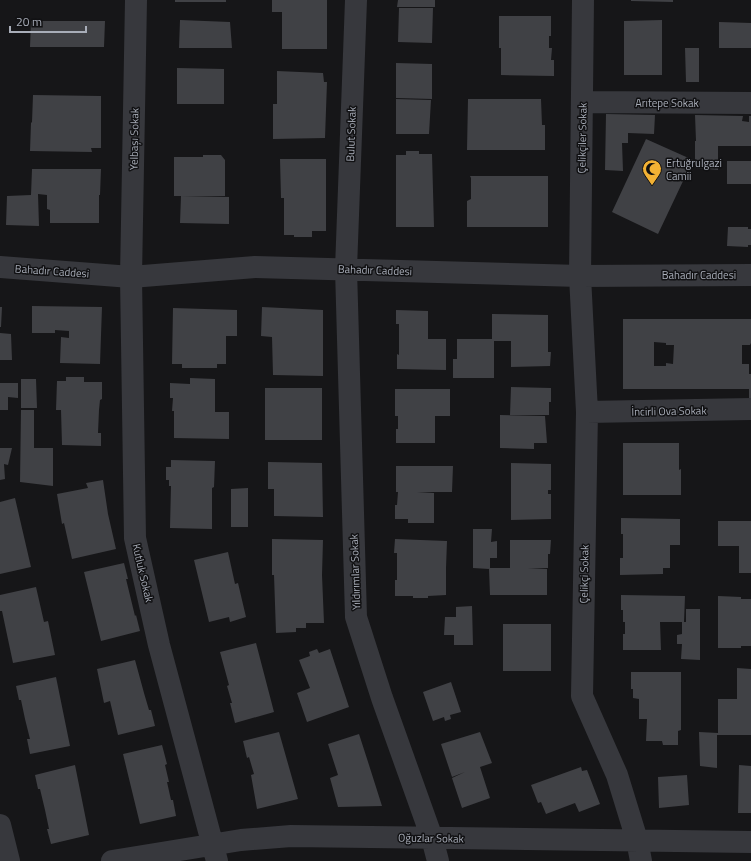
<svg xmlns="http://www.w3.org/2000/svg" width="751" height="861" font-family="'Titillium Web',sans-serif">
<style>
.building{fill:#404145;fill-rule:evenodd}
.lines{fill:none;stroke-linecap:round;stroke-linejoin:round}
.minor{stroke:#37383d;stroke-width:22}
.labels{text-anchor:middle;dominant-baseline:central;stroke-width:3;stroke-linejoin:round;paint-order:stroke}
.street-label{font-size:11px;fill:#a8adb8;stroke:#111113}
.poi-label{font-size:11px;fill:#a8adb8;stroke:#111113;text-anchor:start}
</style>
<rect width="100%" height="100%" fill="#161618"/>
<path class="building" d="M175 0H226V2H175Z
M272 0H327V49H282V12H272Z
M398 0H435V7H397Z
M631 0H673V2L631 1Z
M399 8H433L432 43 398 42Z
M499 16H551V36H549V48H552L551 60H554V76L501 75V48H499Z
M180 20 230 22 232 48H179Z
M662 20V75H624V21Z
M31 21H105L104 47H30Z
M719 22 751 23V48H719Z
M685 48H699V82H686Z
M396 63 432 64V99L396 98Z
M177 68 224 69V104H177Z
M277 71 323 73 324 82H327L325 138 273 139V104H277Z
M33 95 101 96V148H91L92 152 30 151 31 123 32 122Z
M396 99 431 100 429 134H396Z
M468 99H541L542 125H545V150H467Z
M606 114 655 115 654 134 628 133V143H622L623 171 605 170Z
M695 115 743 116 742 121 749 122V116H751V146H718V170L695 168 697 163 695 161V141H696Z
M646 139 693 160 658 234 612 212Z
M406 151H419V154H432L434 227H396V155H406Z
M203 155H221L225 160V196H174V157H203Z
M280 159H326V231H312V237H294V235H284V198H281Z
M727 161H751V184H727Z
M32 169H101L100 195H99V223H50V210L47 209V195L38 194 39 226 6 225 7 196 31 195Z
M470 176H548V227H467V201L471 199V178Z
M181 196 229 197V224L180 223Z
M728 227H748V229H751V245H748V247L727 246Z
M32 306 102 307 100 364 60 363 61 337 69 338V331L55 330V333H32Z
M0 307H2L1 327H0Z
M262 307 323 310V376L273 375 272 337 261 336Z
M173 308 237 310V336H226V364H217V368H182V364H172Z
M396 310 428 311V339H446V370L397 369V354L399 355V324H396Z
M492 314 548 315V352H551L550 366 511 367V341H494V378H453V359H457V339H492Z
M623 319H751V343L750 345H742V364H749V374H751V398H749V389H623ZM654 342 666 343V345H674L673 364 666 363V366H654Z
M0 333 11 334 12 360H0Z
M66 377H84V382H102V399L100 400 99 410 98 433H101V446L62 445 61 410H56L57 381H66Z
M190 378 215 379V412H229V439L174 438V411H172L173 398H170V383L190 384Z
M21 379H36L37 408H21Z
M0 383H18V398L8 397V410H0Z
M511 387 551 388V402H549V415H510Z
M265 388H322V440H265Z
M395 389H450V416H435V443H396V429H398V416H395Z
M21 410H34V448H53V486L20 482Z
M500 415 545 416 547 443H534V449L500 448Z
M623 443H679V470L681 469V495H623Z
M0 448H12L8 465 4 464 5 479 0 480Z
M171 460 215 461 214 487 212 488V529L170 528 171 486H169V480H166V467H171Z
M268 462 322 463 323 517 274 516V489H268Z
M511 463 551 464V490H548V494H551V519L511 520Z
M396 466H453L452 492H417L434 493V523H408V519H395V505H397L398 492H396Z
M103 480 108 514 116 549 72 559 64 523 62 524 57 494 88 488 86 483Z
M248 488V527H231V489Z
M15 498 31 567 0 574V502Z
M621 518 680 519V545H670V568H663V574L620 575V558H623V534H621Z
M718 521H751V573H739V546H718Z
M473 529H492L491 542 497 541V558H490V568H510V540H551L550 554H548V568H528L547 569V595H490L489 569 473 568Z
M272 539 323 540 322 575 324 623H306V628H296V632L276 633 274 575H272Z
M395 539 447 541 446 568V595L428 596V598H413V596H395V580H397V553H394Z
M228 552 235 584 238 583 246 617 230 622 229 617 209 622 194 560Z
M124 563 128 579H126L135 616 136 615 140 631 101 641 84 572Z
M36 587 44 622 48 621 55 655 13 663 2 611H0V595Z
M621 595 685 596 684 622H686V609H700V660L681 659 682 644H677V635L682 634V622H660L661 650H623V634H625V622H623V610H621Z
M718 596 741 597V599H751V646H741V648H718Z
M472 606 473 645H454V635H444L445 617H456V607Z
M503 624H551V671H503Z
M256 643 274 712 235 723 230 703H232L227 686 229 685 220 652Z
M317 649 319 653 330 649 349 707 307 722 297 693 310 688 299 660 310 656 309 652Z
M135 660 144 693 149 710H151L155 726 118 735 110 701 104 703 97 669Z
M737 668 751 669V735H717V768L700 766 699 732 718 733V699H737Z
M631 672H681V730L678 731V745H663L662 741H646L647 719H639V699L633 698V689H631Z
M56 677 70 746 30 754 27 739H30L25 719 21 700H19L16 686Z
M451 682 461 712 450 715 451 719 445 721 444 717 433 721 423 692Z
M279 732 298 799 257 809 251 775 254 774 249 757 247 758 243 741Z
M480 732 492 763 480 767 490 798 462 808 452 778 465 772 452 777 441 744Z
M359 734 369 765 382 806 338 807 330 778 338 775 328 744Z
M162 745 167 764 165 765 169 782H167L171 800H173L176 816 140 824 123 754Z
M75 765 89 835 51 844 47 829H49L45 810 40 789H38L35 775Z
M739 765 751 766V813H738Z
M581 767 582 771 587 770 600 804 579 812 575 803 546 814 541 802 538 803 531 785Z
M687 775 689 805 659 808 658 777Z"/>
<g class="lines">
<path class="minor" d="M136 0 131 277 135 538 159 645 217 861
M356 0 346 269 356 617 382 698 432 838 438 861
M583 0 580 276 587 412 582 696 617 775 637 840 641 861
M582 102 751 103
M0 267 131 277 255 267 580 276 751 275
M587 412 751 409
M0 825 9 861
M112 861 241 840 291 836 751 842"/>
</g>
<defs>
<symbol id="mosque-pin" viewBox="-11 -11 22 30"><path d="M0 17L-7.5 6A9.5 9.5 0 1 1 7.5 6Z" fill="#f2b134" stroke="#111113"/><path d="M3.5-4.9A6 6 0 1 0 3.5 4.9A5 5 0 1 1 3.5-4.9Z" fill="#111"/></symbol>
</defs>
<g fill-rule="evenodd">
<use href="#mosque-pin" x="641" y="158" width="22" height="30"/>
</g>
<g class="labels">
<g class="street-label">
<text x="667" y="103">Arıtepe Sokak</text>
<text transform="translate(351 134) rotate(-88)">Bulut Sokak</text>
<text transform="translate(582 138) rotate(-89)">Çelikçiler Sokak</text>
<text transform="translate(134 139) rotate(-89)">Yelbaşı Sokak</text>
<text transform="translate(375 270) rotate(2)">Bahadır Caddesi</text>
<text transform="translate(52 271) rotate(4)">Bahadır Caddesi</text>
<text x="699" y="275">Bahadır Caddesi</text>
<text transform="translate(669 411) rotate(-1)">İncirli Ova Sokak</text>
<text transform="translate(355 572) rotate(-92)">Yıldırımlar Sokak</text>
<text transform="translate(143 573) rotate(77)">Kutluk Sokak</text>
<text transform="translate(584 574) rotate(-89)">Çelikçi Sokak</text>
<text transform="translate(431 838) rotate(1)">Oğuzlar Sokak</text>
</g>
<g class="poi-label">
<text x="666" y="163">Ertuğrulgazi<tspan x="666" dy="13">Camii</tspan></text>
</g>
</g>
<path d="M10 26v6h76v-6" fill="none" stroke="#a8adb8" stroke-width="2"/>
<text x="16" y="26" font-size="12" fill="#a8adb8" stroke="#111113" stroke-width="3" paint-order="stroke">20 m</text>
</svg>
